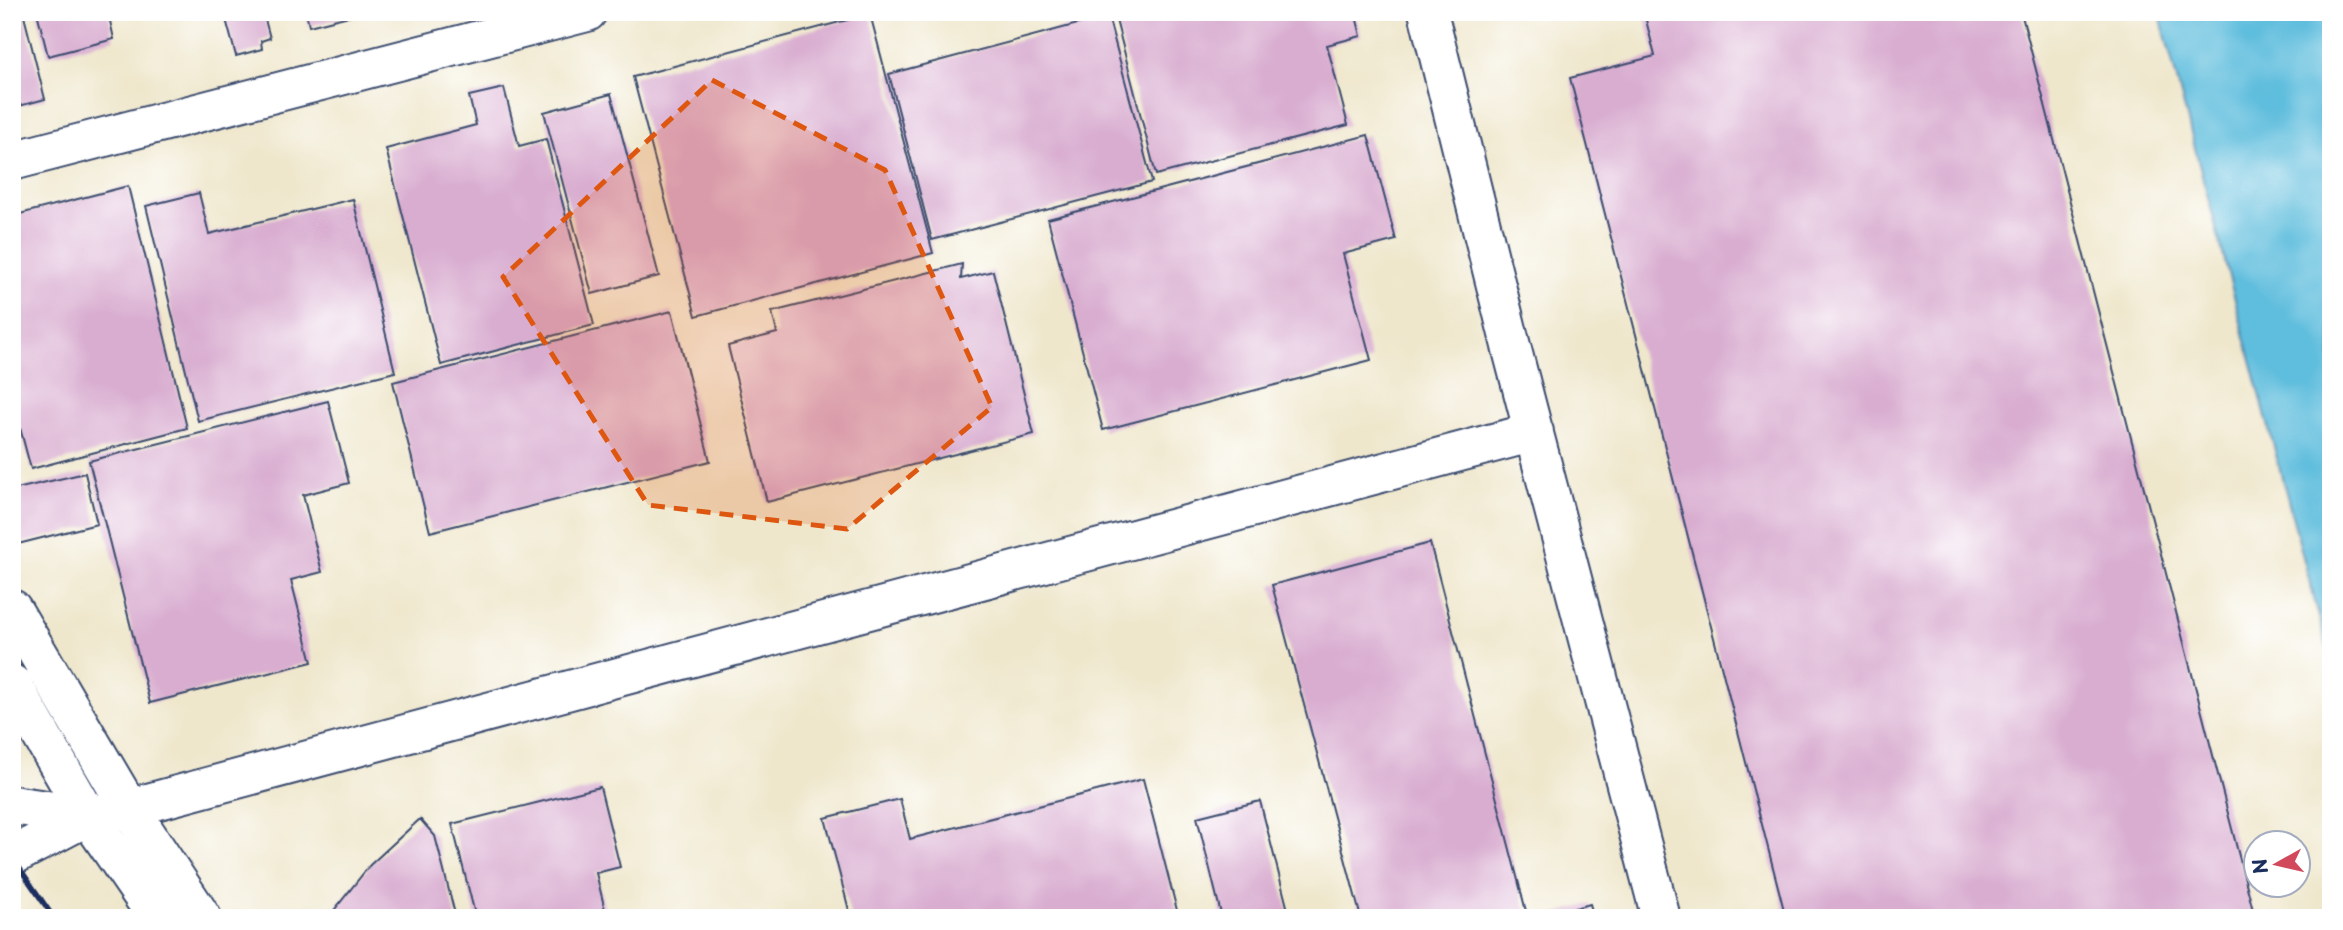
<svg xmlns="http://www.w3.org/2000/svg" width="2343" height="930" font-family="'Playpen Sans',sans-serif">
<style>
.water{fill:#5fbddd;stroke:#3d769e;stroke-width:2}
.building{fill:#d9add0}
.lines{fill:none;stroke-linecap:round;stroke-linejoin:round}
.minor-casing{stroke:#3b4b6e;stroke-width:42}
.minor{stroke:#fff;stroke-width:38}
.rail{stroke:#1b2f5e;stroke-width:5}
.marked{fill:#de5710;fill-opacity:0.2;stroke:#de5710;stroke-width:5;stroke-dasharray:14 9;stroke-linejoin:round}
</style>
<rect width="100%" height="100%" fill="#fff"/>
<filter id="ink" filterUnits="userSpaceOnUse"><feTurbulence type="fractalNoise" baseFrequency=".0143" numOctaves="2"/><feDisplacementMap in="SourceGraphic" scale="14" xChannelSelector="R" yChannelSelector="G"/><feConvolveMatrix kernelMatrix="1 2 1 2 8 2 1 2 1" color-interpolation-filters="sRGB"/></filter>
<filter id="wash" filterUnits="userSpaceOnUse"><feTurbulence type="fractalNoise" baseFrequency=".00686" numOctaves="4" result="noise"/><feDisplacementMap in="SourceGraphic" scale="28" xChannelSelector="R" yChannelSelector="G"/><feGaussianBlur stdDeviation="1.57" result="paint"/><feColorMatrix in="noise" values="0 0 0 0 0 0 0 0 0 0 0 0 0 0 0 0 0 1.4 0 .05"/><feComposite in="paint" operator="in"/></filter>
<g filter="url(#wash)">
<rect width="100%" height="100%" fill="#efe7cc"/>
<path class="water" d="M2159 12H2331V663Z"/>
<g id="blocks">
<path class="building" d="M12 12H23L45 99 12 108Z
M37 12H108L114 39 48 56Z
M224 12H263L270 38 261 41 262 49 236 56Z
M306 12H361V13L309 26Z
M1114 12H1355L1361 36 1327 45 1348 125 1156 175Z
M1644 12H2021L2255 918H1786L1570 78 1655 56Z
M870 14 933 253 696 316 633 77Z
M1108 16 1152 182 932 240 889 74Z
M504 88 519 146 546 139 594 325 441 365 386 149 476 125 469 96Z
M611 94 659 276 592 294 544 112Z
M1368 135 1396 240 1343 254 1371 360 1103 430 1048 219Z
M128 186 187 428 31 469 14 405H12V216Z
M199 193 209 234 353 199 395 372 198 421 146 206Z
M962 264 961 279 993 271 1034 434 767 502 728 346 777 333 772 312Z
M672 311 710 461 430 532 393 382Z
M328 401 349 483 303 495 322 572 291 580 312 662 150 703 89 461Z
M85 473 97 524 18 544 12 519V490Z
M1430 543 1526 911 1499 918H1361L1272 585Z
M1143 779 1179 918H851L825 818 900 799 910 839Z
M600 787 620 867 596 873 607 918H476L452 824Z
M1260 801 1290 918H1222L1197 817Z
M420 819 435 836 456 918H328L370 865Z
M1590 904 1594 918H1542V917Z"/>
</g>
</g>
<g filter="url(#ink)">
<use href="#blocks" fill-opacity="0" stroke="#3b4b6e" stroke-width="2"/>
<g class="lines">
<defs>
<path id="minor" d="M1428 12 1511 346 1661 918
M12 161 587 12
M12 609 129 808 202 918
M12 684 88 816 158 918
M12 805 88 816
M12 856 88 816 129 808 1534 432"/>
</defs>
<use href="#minor" class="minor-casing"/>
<use href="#minor" class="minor"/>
<path class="rail" d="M12 857 54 918
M12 900 24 918"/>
</g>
</g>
<path class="marked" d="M712 80 885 170 992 407 847 529 648 505 503 277Z"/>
<rect width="2343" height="930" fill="none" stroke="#fff" stroke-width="42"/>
<g transform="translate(2277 864) rotate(262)"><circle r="33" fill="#ffffff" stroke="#a4acbf" stroke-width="2"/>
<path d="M0-5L12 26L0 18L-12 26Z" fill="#d1495b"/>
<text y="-10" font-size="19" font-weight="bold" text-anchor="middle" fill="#1b2f5e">N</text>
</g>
</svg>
